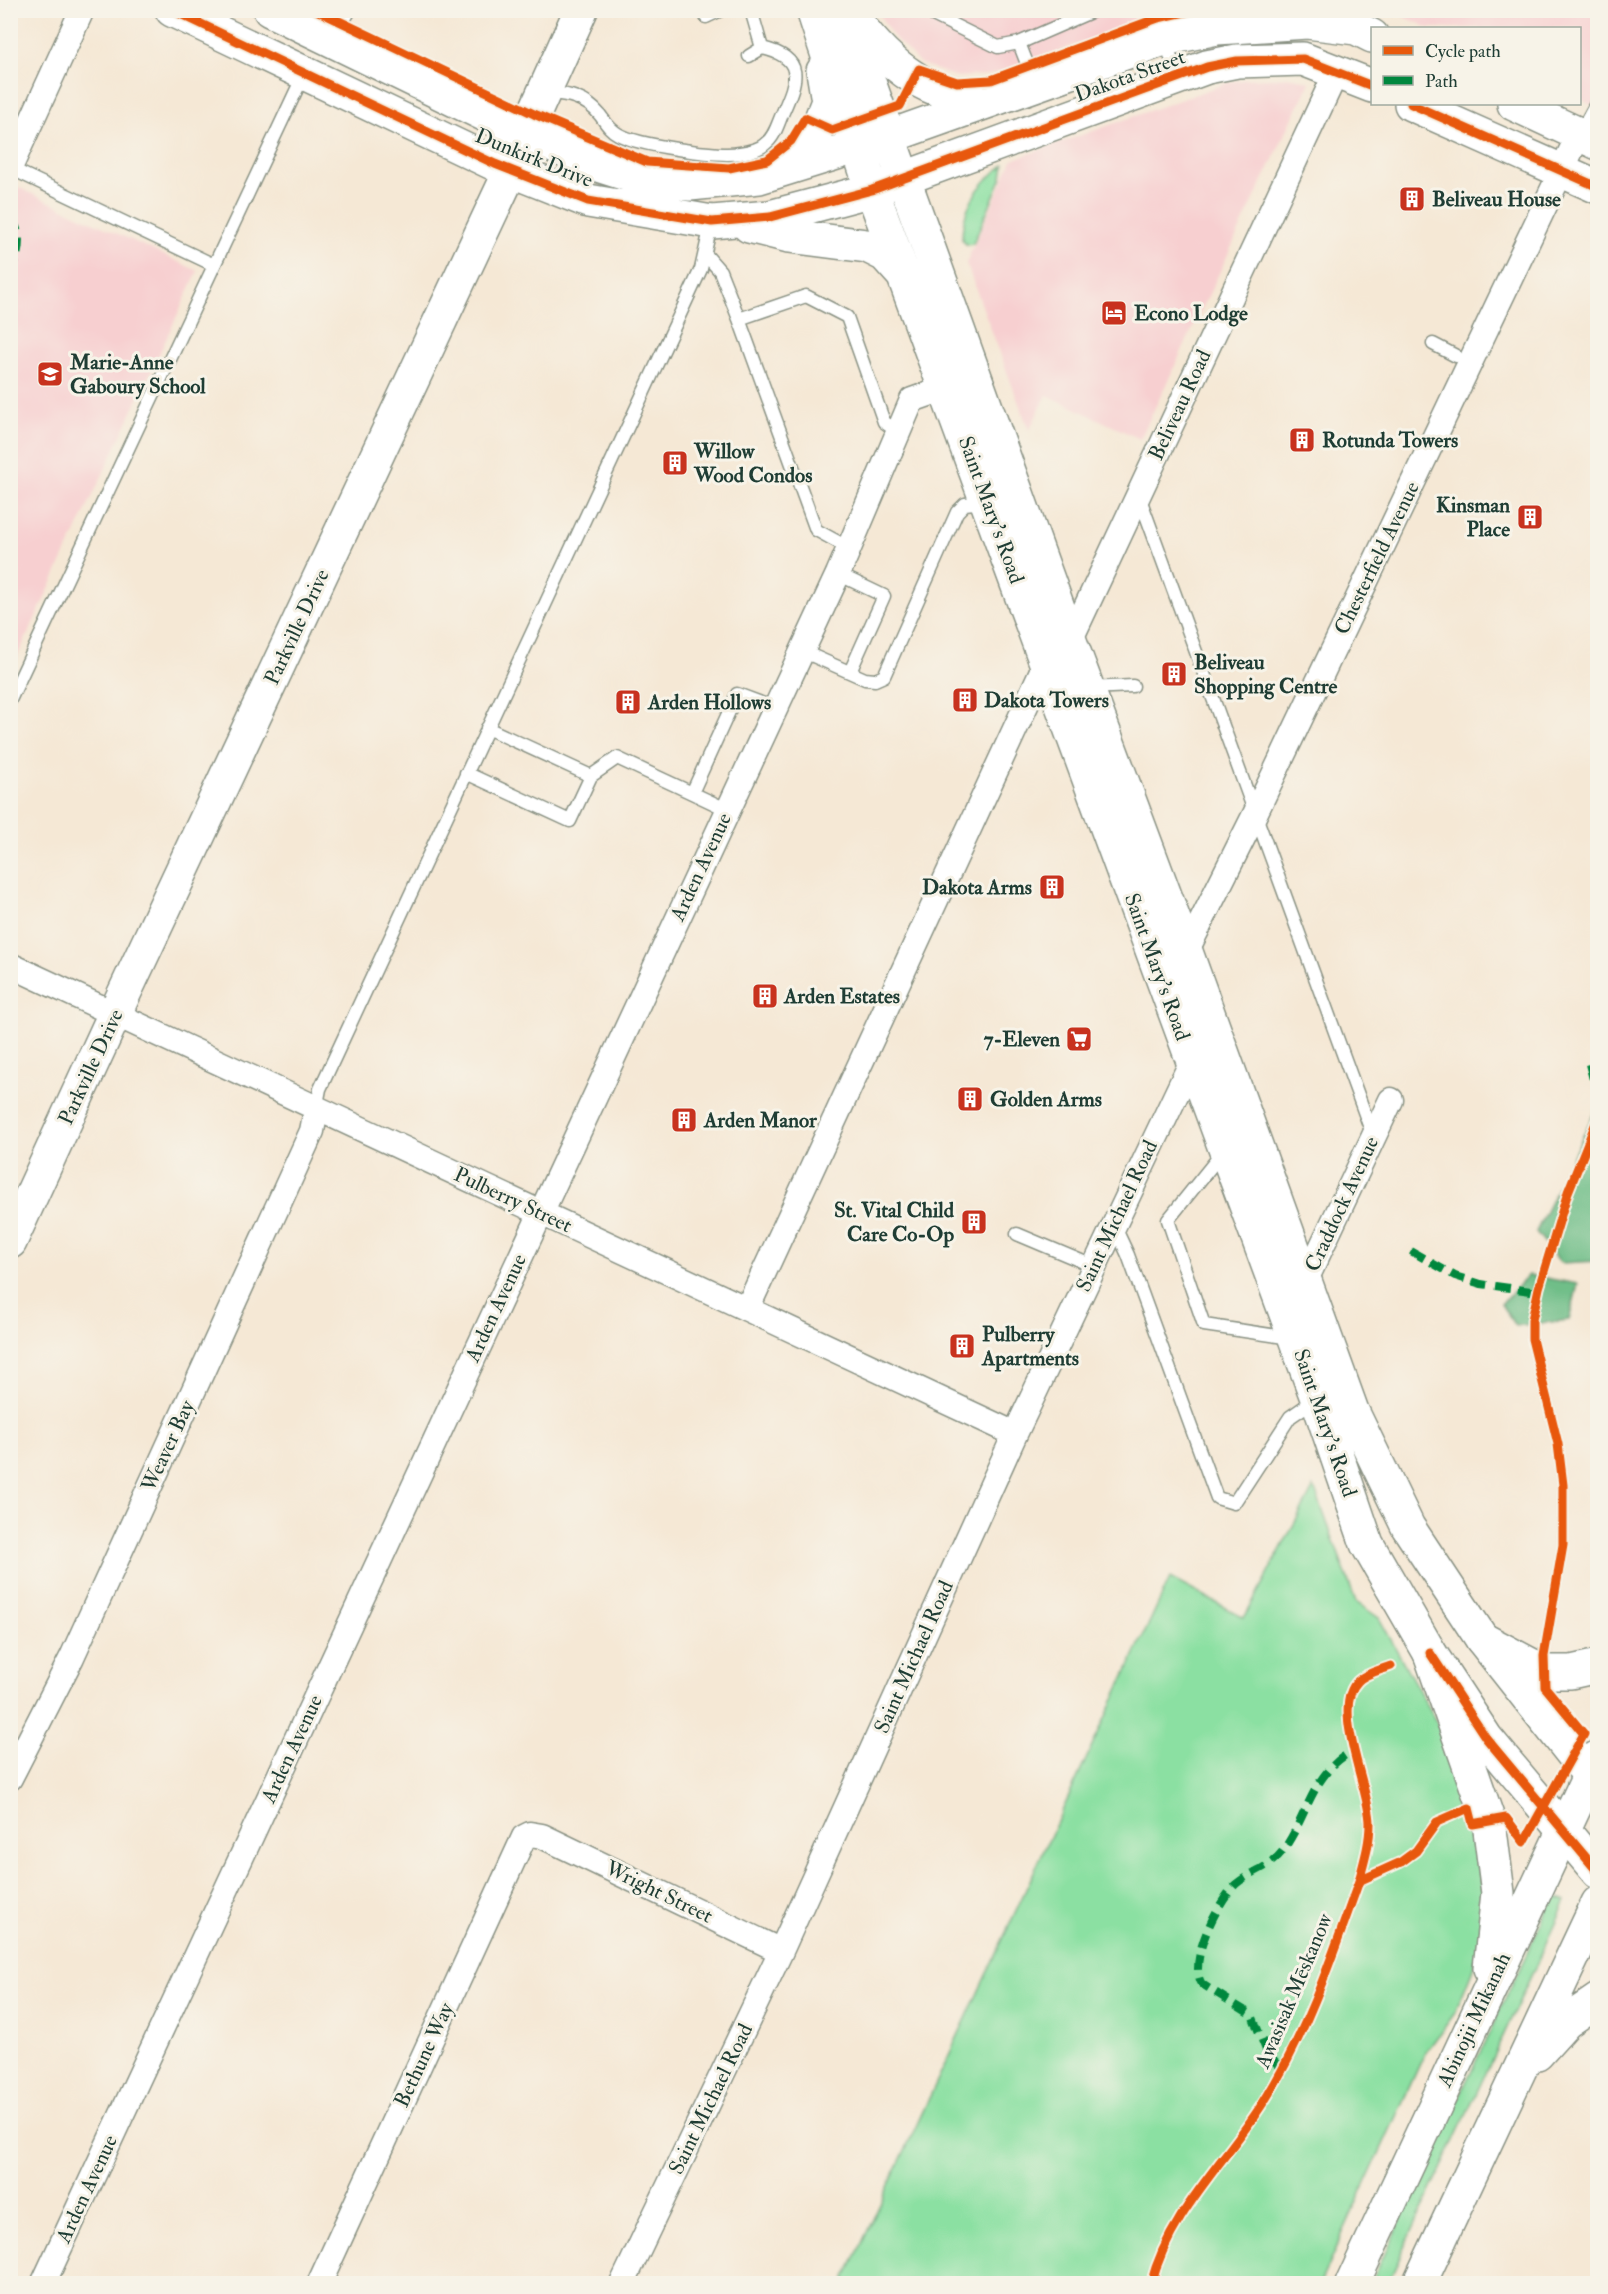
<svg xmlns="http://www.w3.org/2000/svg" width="1608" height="2294" font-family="'IM FELL Double Pica',serif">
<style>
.built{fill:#f7cfd0}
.green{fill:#8be0a2;stroke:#558e6b;stroke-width:1.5}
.forest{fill:#70be88;stroke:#487e5e;stroke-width:1.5}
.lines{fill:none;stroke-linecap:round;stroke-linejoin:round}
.lane-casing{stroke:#8a9284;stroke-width:15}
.street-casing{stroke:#8a9284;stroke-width:27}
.secondary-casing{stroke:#8a9284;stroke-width:36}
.primary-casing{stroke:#8a9284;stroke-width:36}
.lane{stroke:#fff;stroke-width:12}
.street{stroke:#fff;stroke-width:24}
.secondary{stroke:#fff;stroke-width:33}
.primary{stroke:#fff;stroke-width:33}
.quiet{stroke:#00873e;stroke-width:8;stroke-dasharray:15 8;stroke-linecap:butt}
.cycleway-casing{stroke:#f7f3e8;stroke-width:13}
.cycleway{stroke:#e8590c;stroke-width:9}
.labels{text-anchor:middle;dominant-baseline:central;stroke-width:6;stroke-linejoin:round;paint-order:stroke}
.street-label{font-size:21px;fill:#1f3d34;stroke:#f7f3e8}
.poi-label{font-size:21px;font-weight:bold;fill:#1f3d34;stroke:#f7f3e8;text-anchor:start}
</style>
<rect width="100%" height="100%" fill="#f7f3e8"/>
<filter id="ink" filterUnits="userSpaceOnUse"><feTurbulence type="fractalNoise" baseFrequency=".0167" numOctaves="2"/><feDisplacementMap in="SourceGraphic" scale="12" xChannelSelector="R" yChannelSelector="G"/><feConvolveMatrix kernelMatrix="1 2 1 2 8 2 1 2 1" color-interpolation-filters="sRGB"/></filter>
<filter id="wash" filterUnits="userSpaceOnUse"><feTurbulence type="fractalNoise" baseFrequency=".008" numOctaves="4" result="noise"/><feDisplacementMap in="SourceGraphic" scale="24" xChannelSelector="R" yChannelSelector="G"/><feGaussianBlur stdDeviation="1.35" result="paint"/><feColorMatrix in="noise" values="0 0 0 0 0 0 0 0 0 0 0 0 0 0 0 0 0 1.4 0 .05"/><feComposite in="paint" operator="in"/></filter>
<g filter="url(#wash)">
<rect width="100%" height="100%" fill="#f5e8d5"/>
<path class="built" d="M1402 10 1597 11V108L1580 99V28H1429L1400 15Z
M877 11H1170L990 75 956 77 919 63 892 35Z
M1294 77 1310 82 1140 439 1047 395 1029 430 966 263 1012 160 1230 82 1248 79Z
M11 184 198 271 11 670Z"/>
<path class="green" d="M1004 165 1002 177 973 244 967 245 962 240C962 208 977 184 1004 165Z
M1314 1487 1356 1602 1379 1618 1466 1776 1487 1921 1472 1971 1455 2013 1424 2055 1320 2283 843 2284 1170 1578 1244 1618Z
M1554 1896 1566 1901 1388 2283H1371Z"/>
<path class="forest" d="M1597 1107V1261L1561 1263 1536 1232Z
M1529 1275 1578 1284 1569 1320 1515 1326 1501 1304Z"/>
</g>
<g filter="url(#ink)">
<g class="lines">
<defs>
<path id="lane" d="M923 10 998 47 1019 43 1095 10
M1156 10 1177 77
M706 17 721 10
M1019 43 1035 84
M749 56 762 48 751 10
M547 94C567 92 587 99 600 115 606 123 609 129 618 134 637 145 718 157 740 153 747 152 760 149 765 144 775 137 778 123 783 112 797 80 806 58 762 48
M1580 133 1598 100
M10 168 214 265
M706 255 720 271 739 319 806 296 847 317 884 422 898 432
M739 319 816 530 849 548
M1433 344 1456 356
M1139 496 1373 1136
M838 574 884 596 850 672
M802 651 865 679 875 680 884 676 957 512 965 504 984 502
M1089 688 1133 686
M10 700 304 74
M466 773 570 821 591 776 487 728
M591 776 617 758 692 793
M728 810 692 793 737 694 775 708
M316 1110 320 1089 701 269 711 225
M1222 1153 1168 1220 1204 1325 1291 1338
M1114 1225 1128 1255 1217 1498 1234 1503 1290 1417 1316 1399
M1017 1234 1093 1266"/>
<path id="street" d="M328 36 343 10
M10 168 82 10
M1179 956 1186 952 1255 814 1579 134
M10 965 1015 1434
M1297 1286 1305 1282 1391 1100
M747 1309 1046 662 1070 641 1337 71
M10 1778 72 1657 312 1131 316 1110
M43 2284 838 574 912 400 946 388 959 392
M319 2284 524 1837 530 1834 542 1836 781 1951
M622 2284 781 1951 1015 1434 1192 1061 1199 1056"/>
<path id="secondary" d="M172 10 495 164 588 201 712 222 770 217 872 190 1207 67 1237 61 1303 59 1372 86
M270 10 525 134 598 165 645 180 690 184 759 177 888 137 1164 39 1217 28 1307 22 1356 28 1372 36
M813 10 872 190 1317 1398 1367 1544 1430 1653 1486 1738 1598 1872
M843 10 1070 641 1186 952 1352 1411 1408 1527 1482 1639 1598 1786
M855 20C888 64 929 100 988 97
M1411 104 1598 187
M1514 104 1598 143
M781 164 806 150 819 124 828 101 823 71
M749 226 789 236 867 246 885 255 903 275
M10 1242 123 996 511 170 525 134 581 10"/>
<path id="primary" d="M1482 1639 1544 1672H1571L1598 1666
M1430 1653 1489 1822 1498 1893 1490 1968
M1537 2054 1566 2022 1598 2000
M1352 2284 1598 1757
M1419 2284 1598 1903"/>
</defs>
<use href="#lane" class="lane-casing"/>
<use href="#street" class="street-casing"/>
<use href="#secondary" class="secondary-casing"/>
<use href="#primary" class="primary-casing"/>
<use href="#lane" class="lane"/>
<use href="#street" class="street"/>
<use href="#secondary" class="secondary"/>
<use href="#primary" class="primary"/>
<path class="quiet" d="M10 218C26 235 17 258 10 278
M1589 1064 1595 1087 1598 1088
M1411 1251 1455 1276 1481 1284 1538 1292
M1283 2070 1268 2055 1252 2015 1202 1984C1187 1962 1218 1901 1236 1884 1251 1871 1271 1868 1284 1849 1309 1813 1312 1772 1354 1750"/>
<defs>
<path id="cycleway" d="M172 10 495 164 588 201 712 222 770 217 872 190 1207 67 1237 61 1303 59 1372 86
M316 10 534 114 647 162 729 168 767 160 791 141 805 118 832 130 900 106 919 69 957 82 991 80 1158 18 1194 10
M1411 104 1598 187
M1430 1653 1486 1738 1598 1872
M1359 1881C1364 1862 1370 1843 1370 1823 1370 1789 1330 1708 1358 1681 1366 1673 1381 1670 1391 1666
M1151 2284C1170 2210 1230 2158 1268 2095 1308 2029 1333 1954 1359 1881L1401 1862 1416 1851 1437 1822 1469 1808 1473 1824 1506 1818 1524 1842 1584 1734 1545 1687 1544 1656 1563 1545V1485L1558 1444 1532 1339V1320L1539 1288 1568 1192 1598 1118"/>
</defs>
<use href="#cycleway" class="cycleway-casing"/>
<use href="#cycleway" class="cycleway"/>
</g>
</g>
<defs>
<symbol id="building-square" viewBox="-11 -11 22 22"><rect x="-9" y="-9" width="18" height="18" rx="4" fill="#c8321e" stroke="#f7f3e8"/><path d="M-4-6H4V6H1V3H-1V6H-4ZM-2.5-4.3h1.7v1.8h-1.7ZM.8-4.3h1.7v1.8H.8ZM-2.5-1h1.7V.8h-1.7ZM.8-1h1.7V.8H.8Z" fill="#fff"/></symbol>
<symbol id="hotel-square" viewBox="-11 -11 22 22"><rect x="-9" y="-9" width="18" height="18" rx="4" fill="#c8321e" stroke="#f7f3e8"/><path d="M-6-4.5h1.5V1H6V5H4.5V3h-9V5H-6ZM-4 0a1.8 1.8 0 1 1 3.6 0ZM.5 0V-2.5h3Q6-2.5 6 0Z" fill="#fff"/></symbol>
<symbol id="school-square" viewBox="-11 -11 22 22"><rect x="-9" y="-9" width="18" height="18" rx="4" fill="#c8321e" stroke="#f7f3e8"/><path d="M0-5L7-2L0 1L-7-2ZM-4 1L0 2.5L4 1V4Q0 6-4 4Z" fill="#fff"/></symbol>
<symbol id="supermarket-square" viewBox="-11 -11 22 22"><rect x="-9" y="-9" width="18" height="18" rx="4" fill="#c8321e" stroke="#f7f3e8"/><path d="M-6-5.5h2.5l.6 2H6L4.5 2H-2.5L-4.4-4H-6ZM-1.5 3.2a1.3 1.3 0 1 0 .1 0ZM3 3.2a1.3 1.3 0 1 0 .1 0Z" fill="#fff"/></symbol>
</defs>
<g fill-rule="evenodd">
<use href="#building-square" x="1397" y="184" width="30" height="30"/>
<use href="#hotel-square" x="1099" y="298" width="30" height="30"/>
<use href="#school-square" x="35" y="359" width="30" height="30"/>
<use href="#building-square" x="1287" y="425" width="30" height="30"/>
<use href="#building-square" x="660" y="448" width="30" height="30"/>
<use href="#building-square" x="1515" y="502" width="30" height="30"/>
<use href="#building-square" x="1159" y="659" width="30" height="30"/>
<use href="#building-square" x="950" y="685" width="30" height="30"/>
<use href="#building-square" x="613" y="687" width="30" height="30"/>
<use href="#building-square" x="1037" y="872" width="30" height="30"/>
<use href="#building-square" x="750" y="981" width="30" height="30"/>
<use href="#supermarket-square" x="1064" y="1024" width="30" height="30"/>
<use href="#building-square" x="955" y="1084" width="30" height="30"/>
<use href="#building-square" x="669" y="1105" width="30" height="30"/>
<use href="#building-square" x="959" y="1207" width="30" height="30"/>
<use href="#building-square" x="947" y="1331" width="30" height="30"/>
</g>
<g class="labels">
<g class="street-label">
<text transform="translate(1130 76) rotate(-20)">Dakota Street</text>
<text transform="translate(534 158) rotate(22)">Dunkirk Drive</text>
<text transform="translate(1180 405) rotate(-65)">Beliveau Road</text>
<text transform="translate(991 510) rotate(70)">Saint Mary’s Road</text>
<text transform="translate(1377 558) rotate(-64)">Chesterfield Avenue</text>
<text transform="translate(297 627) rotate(-65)">Parkville Drive</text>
<text transform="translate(701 867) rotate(-65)">Arden Avenue</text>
<text transform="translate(1157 967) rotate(70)">Saint Mary’s Road</text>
<text transform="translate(91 1067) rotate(-65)">Parkville Drive</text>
<text transform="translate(513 1200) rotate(25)">Pulberry Street</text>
<text transform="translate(1342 1204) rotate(-65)">Craddock Avenue</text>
<text transform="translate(1117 1216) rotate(-65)">Saint Michael Road</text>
<text transform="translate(496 1308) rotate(-65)">Arden Avenue</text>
<text transform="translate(1325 1423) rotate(71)">Saint Mary’s Road</text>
<text transform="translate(168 1446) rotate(-65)">Weaver Bay</text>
<text transform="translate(914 1657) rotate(-66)">Saint Michael Road</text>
<text transform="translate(292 1749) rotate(-65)">Arden Avenue</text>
<text transform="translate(659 1892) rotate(26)">Wright Street</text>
<text transform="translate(1294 1991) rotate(-67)">Awasisak Mēskanow</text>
<text transform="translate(1474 2020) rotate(-65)">Abinojii Mikanah</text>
<text transform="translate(424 2055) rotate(-65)">Bethune Way</text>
<text transform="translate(711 2099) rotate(-64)">Saint Michael Road</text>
<text transform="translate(87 2189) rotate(-65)">Arden Avenue</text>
</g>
<g class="poi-label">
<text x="1432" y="199">Beliveau House</text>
<text x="1134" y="313">Econo Lodge</text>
<text x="70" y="362">Marie-Anne<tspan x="70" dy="24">Gaboury School</tspan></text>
<text x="1322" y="440">Rotunda Towers</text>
<text x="694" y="451">Willow<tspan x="694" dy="24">Wood Condos</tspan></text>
<text x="1510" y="505" text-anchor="end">Kinsman<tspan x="1510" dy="24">Place</tspan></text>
<text x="1194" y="662">Beliveau<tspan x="1194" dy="24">Shopping Centre</tspan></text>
<text x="984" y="700">Dakota Towers</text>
<text x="648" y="702">Arden Hollows</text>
<text x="1032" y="887" text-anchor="end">Dakota Arms</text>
<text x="784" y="996">Arden Estates</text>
<text x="1060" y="1039" text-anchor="end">7-Eleven</text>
<text x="990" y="1099">Golden Arms</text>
<text x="704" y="1120">Arden Manor</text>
<text x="954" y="1210" text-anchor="end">St. Vital Child<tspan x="954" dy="24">Care Co-Op</tspan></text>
<text x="982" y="1334">Pulberry<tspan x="982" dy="24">Apartments</tspan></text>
</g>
</g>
<rect width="1608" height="2294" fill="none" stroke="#f7f3e8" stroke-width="36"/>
<rect x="1371" y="27" width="210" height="78" fill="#f7f3e8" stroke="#a1aaa0" stroke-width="1.5"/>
<rect x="1383" y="46" width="30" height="9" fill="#e8590c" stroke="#a1aaa0" stroke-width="1.5"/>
<text x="1425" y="57" font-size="18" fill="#1f3d34">Cycle path</text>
<rect x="1383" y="76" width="30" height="9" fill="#00873e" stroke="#a1aaa0" stroke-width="1.5"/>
<text x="1425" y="87" font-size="18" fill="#1f3d34">Path</text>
</svg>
